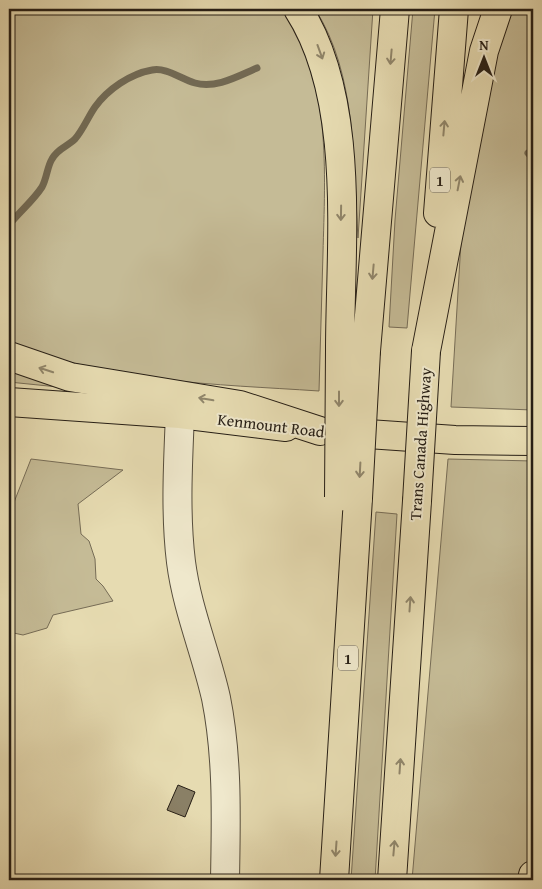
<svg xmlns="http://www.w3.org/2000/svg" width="542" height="889" font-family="'Gentium Book Plus',serif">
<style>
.green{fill:#c5bb96;stroke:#766c56}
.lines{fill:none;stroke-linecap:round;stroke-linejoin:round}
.stream{stroke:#726953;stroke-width:7}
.building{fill:#8a8066;stroke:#261e15}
.minor-casing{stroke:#564d3c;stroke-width:30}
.major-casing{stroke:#261e15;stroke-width:30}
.highway-casing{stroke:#261e15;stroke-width:30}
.minor{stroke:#efe8cc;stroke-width:28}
.major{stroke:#e6dbb1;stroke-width:28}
.highway{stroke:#e6dbb1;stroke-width:28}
.highway-bridge-casing{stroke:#261e15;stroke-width:30;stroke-linecap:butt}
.highway-bridge{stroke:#e6dbb1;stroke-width:28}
.oneway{stroke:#90866b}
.labels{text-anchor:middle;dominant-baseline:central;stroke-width:4;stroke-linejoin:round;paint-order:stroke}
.shield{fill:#efe8cc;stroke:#625b4c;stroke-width:1}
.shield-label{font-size:15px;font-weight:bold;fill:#261e15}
.street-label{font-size:16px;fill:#261e15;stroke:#efe8cc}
</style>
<rect width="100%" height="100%" fill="#e6dbb1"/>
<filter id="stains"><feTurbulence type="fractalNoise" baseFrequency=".004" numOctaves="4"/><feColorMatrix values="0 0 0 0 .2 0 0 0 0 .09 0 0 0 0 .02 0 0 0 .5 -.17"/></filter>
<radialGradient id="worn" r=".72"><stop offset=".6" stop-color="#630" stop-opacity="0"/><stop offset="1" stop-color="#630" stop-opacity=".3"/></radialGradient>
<path class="green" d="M9 9H283C332 78 325 173 323 253 322 299 320 345 319 391 215 384 106 383 9 341Z
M315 9H373L358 238C353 163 357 74 315 9Z
M413 9H435L407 328 389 327 395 220Z
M510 9H533V410L451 407 462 226 491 57Z
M9 367 58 387 9 382Z
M31 459 123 470 78 504 81 534 89 541 95 559 96 579 103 586 113 601 53 615 47 628 23 635 9 632V515Z
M448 459 533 461V836L525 880H412Z
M376 512 397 514 375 880H351Z"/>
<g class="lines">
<path class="stream" d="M528 153 533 159
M9 225C19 212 33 201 42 187 47 178 47 167 52 159 58 148 67 147 75 139 83 130 88 117 95 107 108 89 130 74 152 70 166 67 181 79 195 83 216 89 238 76 257 68"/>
</g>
<path class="building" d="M178 785 195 792 185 817 167 810Z"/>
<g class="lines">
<defs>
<path id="minor" d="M180 414C178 463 175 513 181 562 187 609 206 653 216 698 228 758 226 819 225 880"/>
<path id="major" d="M9 402 180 414 286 427
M339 432 455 440 533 441"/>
<path id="highway" d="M298 9C357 100 340 246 340 350
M438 213 454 9
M366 351 395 9
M426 351 484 51 498 9
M9 356 70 377 240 405 320 431
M334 880 358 498
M392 880 417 501
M532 880 533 875"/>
</defs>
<use href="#minor" class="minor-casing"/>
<use href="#major" class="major-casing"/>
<use href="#highway" class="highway-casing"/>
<use href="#minor" class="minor"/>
<use href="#major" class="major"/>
<use href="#highway" class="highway"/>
<defs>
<path id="highway-bridge" d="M339 497 340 350
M358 498 366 351
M417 501 426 351"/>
</defs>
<use href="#highway-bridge" class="highway-bridge-casing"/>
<use href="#highway-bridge" class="highway-bridge"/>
</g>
<defs><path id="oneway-shaft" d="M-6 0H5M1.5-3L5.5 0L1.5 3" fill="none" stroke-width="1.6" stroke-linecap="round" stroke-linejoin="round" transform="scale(1.25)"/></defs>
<g class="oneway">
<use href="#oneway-shaft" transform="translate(320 52) rotate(70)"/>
<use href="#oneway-shaft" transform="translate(391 57) rotate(95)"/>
<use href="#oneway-shaft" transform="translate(444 128) rotate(-85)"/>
<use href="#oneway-shaft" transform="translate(459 183) rotate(-79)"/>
<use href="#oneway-shaft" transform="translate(341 213) rotate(91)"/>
<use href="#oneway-shaft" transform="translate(373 272) rotate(95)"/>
<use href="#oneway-shaft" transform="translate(46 370) rotate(-162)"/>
<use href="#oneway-shaft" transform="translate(206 399) rotate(-170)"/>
<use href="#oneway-shaft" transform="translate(339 399) rotate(90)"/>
<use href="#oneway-shaft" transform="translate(360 470) rotate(93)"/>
<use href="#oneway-shaft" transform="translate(410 604) rotate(-86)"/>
<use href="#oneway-shaft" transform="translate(400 766) rotate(-86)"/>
<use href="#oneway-shaft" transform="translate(394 848) rotate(-85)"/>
<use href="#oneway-shaft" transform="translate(336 849) rotate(94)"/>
</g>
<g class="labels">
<g class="shield">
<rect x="430" y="167.5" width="20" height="25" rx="4"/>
<rect x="338" y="645.5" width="20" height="25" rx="4"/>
</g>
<g class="shield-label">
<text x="440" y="180">1</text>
<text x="348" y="658">1</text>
</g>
<g class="street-label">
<text transform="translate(271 425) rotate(7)">Kenmount Road</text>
<text transform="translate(420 444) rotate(-86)">Trans Canada Highway</text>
</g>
</g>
<rect width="542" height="889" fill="none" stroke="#e6dbb1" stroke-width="30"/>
<rect x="10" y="10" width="522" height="869" fill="none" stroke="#261e15" stroke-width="2.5"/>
<rect x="15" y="15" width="512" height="859" fill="none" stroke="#261e15"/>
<g transform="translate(484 58)" stroke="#efe8cc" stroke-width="4" paint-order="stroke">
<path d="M0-4L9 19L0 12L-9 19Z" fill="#261e15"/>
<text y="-8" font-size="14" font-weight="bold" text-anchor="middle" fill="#261e15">N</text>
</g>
<rect width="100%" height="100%" filter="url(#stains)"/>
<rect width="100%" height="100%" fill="url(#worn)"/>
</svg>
